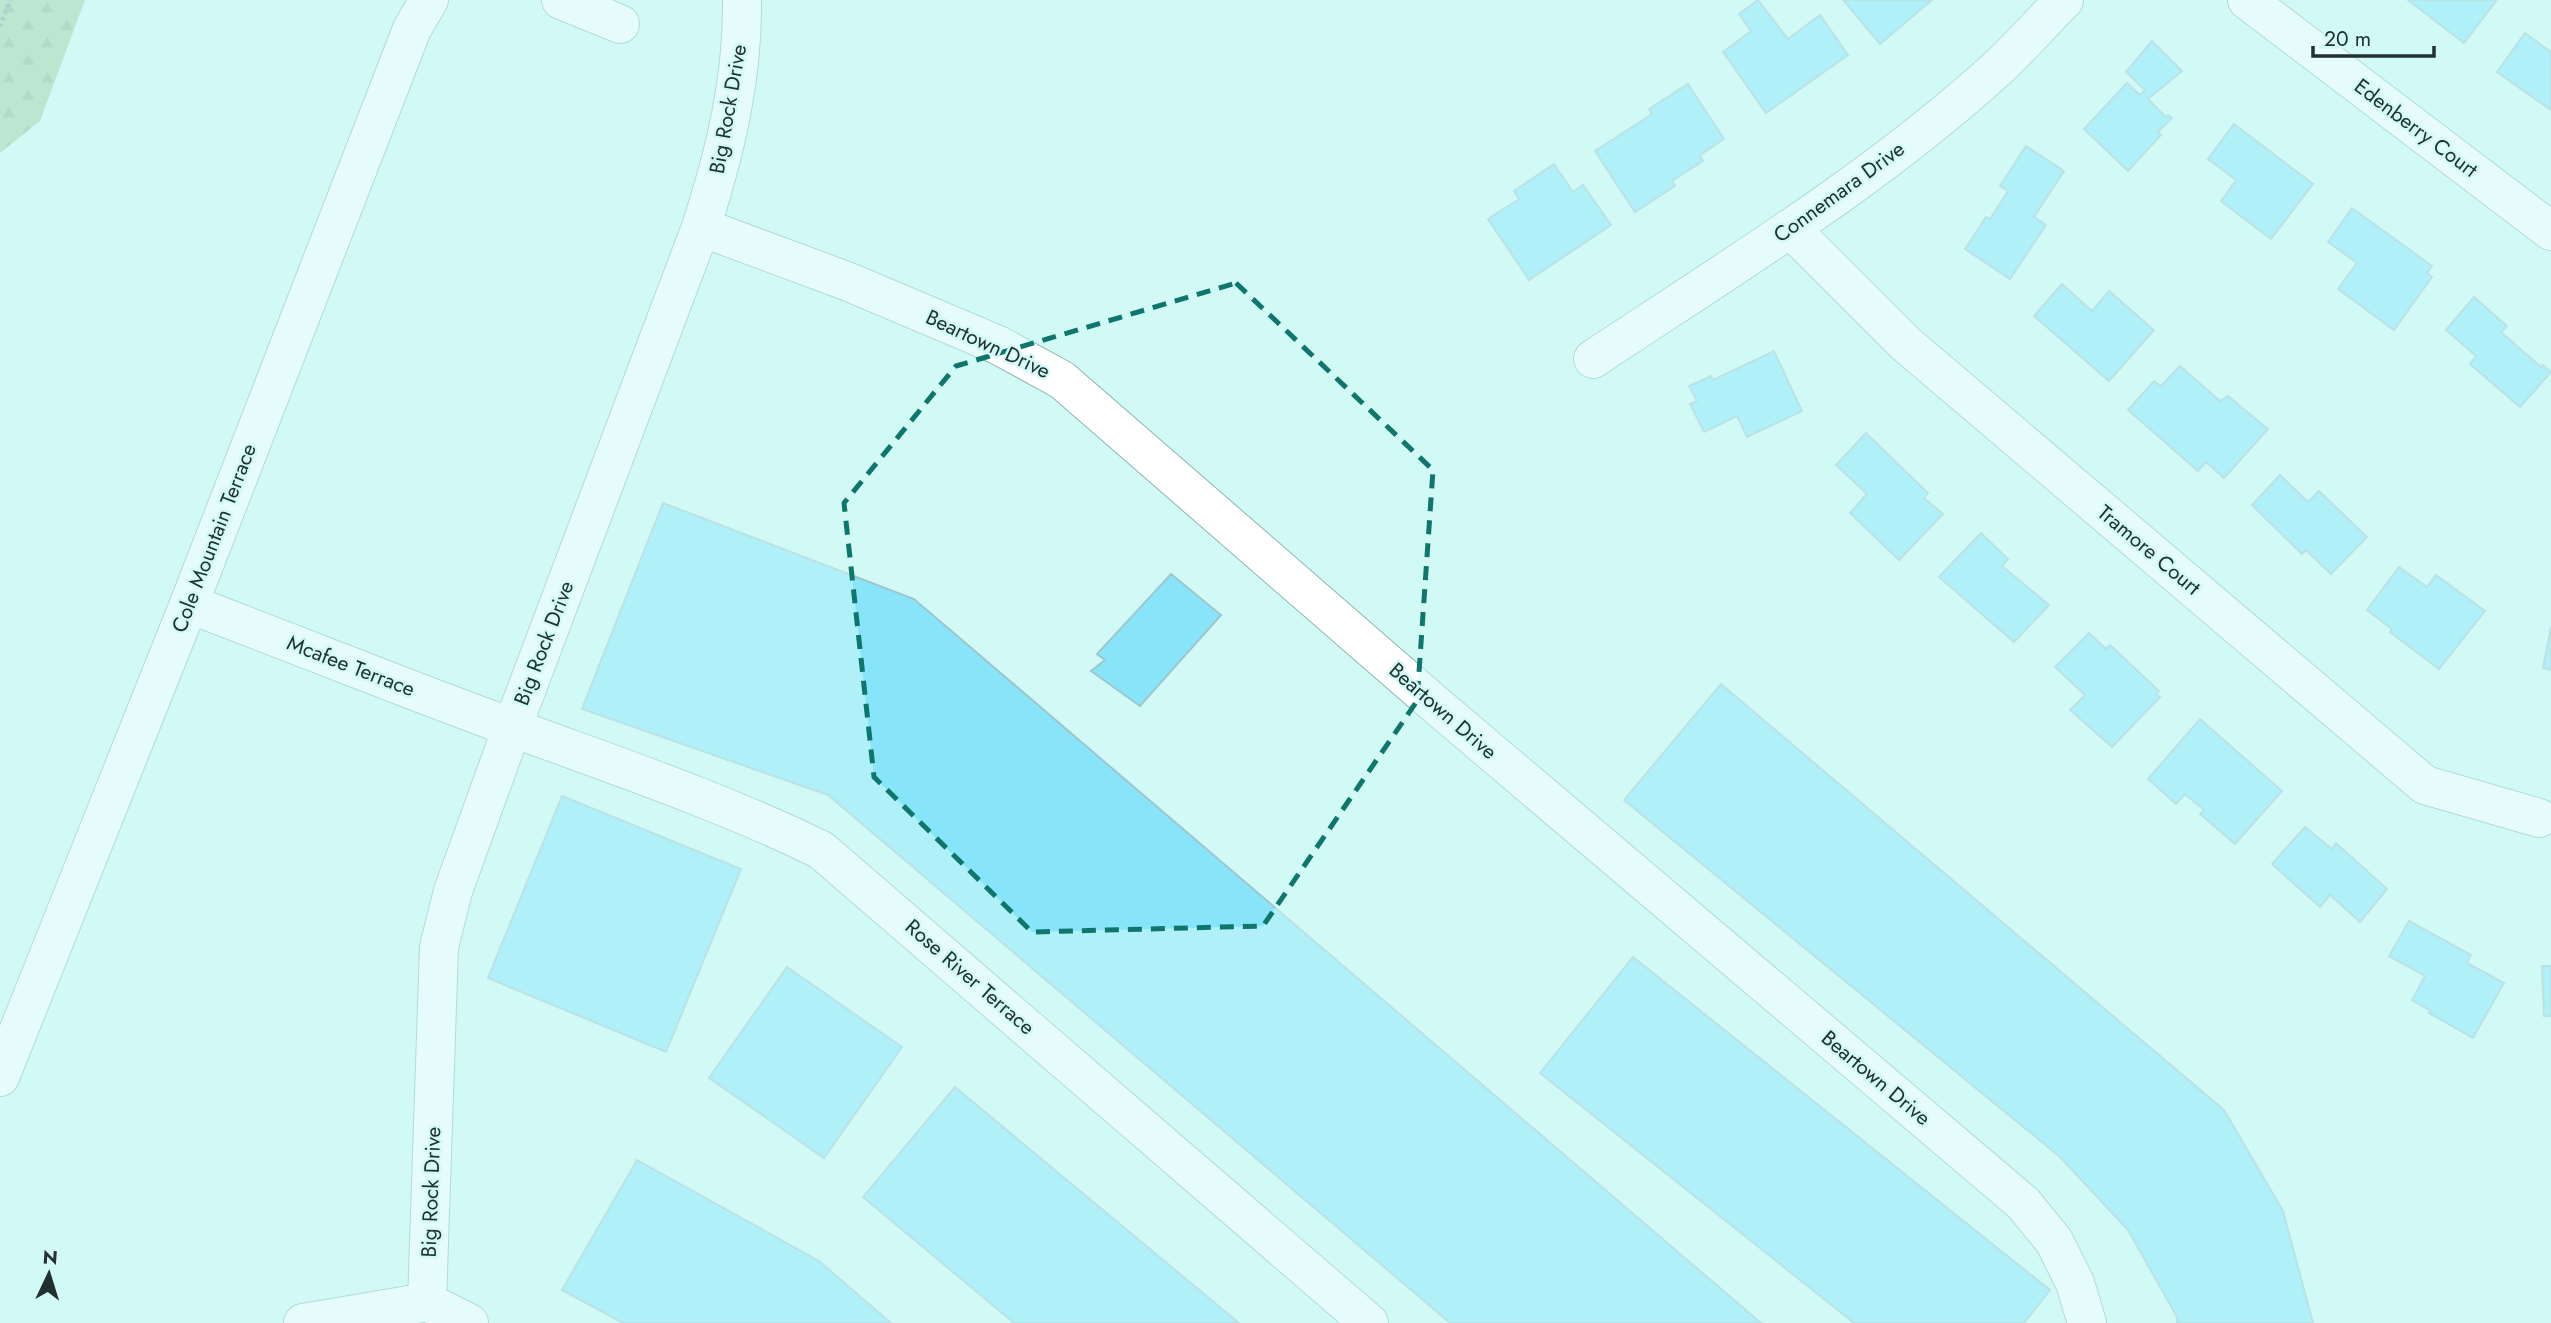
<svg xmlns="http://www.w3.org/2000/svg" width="2551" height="1323" font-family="Jost,sans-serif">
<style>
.forest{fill:url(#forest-firs)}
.building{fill:#88e5f9;stroke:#9fc5cd;stroke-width:2}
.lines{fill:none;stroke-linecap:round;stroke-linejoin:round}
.minor-casing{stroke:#8eb5b2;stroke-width:40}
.path{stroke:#83a09e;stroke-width:4.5;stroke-dasharray:3.5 3.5;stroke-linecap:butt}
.minor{stroke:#fff;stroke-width:38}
.marked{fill:none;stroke:#0f766e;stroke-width:5;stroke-dasharray:14 9;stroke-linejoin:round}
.labels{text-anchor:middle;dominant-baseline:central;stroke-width:5;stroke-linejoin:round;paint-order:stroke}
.street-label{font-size:21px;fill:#223130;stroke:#d1faf7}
</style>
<defs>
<pattern id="forest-firs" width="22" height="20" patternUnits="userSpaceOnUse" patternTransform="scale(1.75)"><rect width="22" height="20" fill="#a1d0a3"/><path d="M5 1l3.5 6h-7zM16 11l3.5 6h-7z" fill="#8ab38d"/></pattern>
</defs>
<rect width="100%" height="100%" fill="#d1faf7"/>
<path class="forest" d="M0 0H85L40 121 0 153Z"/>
<path class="building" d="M1758 0 1788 39 1820 15 1848 55 1766 113 1723 52 1751 31 1739 14Z
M1843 0H1932L1880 44Z
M2408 0H2495L2496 1 2464 43Z
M2525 33 2551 52V110L2497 72Z
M2152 41 2182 71 2148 99 2166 117 2168 115 2172 118 2158 132 2161 135 2128 171 2084 129 2127 83 2140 95 2145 90 2126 72Z
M1688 84 1724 139 1700 155 1703 161 1672 181 1675 186 1635 212 1595 151 1652 114 1649 109Z
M2234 124 2313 184 2271 239 2221 201 2236 180 2208 159Z
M2026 146 2064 171 2034 217 2046 225 2010 279 1965 249 1986 217 1990 219 2008 191 2000 186Z
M1554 164 1573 192 1583 185 1611 225 1529 280 1488 219 1519 199 1514 191Z
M2352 208 2432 266 2427 273 2432 277 2394 330 2338 289 2357 263 2328 242Z
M2062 284 2092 311 2109 291 2154 330 2109 381 2034 316Z
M2474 297 2507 326 2501 332 2541 367 2543 365 2551 372 2520 407 2470 364 2476 356 2446 330Z
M1774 351 1802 411 1747 437 1737 416 1704 432 1690 404 1697 401 1689 386 1711 376 1713 380Z
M2180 366 2220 401 2228 396 2268 429 2224 478 2206 462 2198 471 2128 410 2154 381 2161 386Z
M1866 433 1928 493 1924 498 1943 514 1899 560 1850 513 1867 494 1836 465Z
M2280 475 2308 502 2319 491 2367 537 2331 574 2306 550 2302 554 2252 505Z
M663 503 914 599 1761 1323H1450L828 795 582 709Z
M1981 533 2008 559 2002 566 2049 605 2014 642 1939 577Z
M2399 567 2427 587 2436 575 2485 611 2439 669 2390 632 2392 629 2367 610Z
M1171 574 1221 615 1140 706 1091 671 1105 660 1097 654Z
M2551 627V670L2543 668Z
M2089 633 2106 649 2110 645 2159 691 2156 694 2160 697 2112 747 2070 710 2085 695 2055 667Z
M1721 684 2224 1110 2283 1211 2313 1323H2177V1317L2128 1230 2060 1157 1624 800Z
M2200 719 2282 791 2235 844 2200 814 2204 810 2185 794 2176 804 2148 779Z
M562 796 741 869 666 1052 488 978Z
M2305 827 2332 849 2336 843 2387 889 2360 922 2330 895 2320 907 2272 864Z
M2409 921 2471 955 2467 963 2504 983 2473 1038 2429 1013 2431 1011 2412 1000 2425 976 2389 956Z
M1633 957 2050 1290 2024 1323H1854L1540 1073Z
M2542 966H2551V1016H2544Z
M787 967 902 1047 824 1158 709 1078Z
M955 1087 1239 1323H1014L863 1197Z
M637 1160 819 1261 891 1323H623L562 1290Z"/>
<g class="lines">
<defs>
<path id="minor" d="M561 0 620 24
M2247 0 2551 231
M701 227 849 282 998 345 1062 380 1436 705 2023 1203 2054 1241 2075 1283 2087 1323
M1790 228 1906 344 2425 785 2539 818
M1593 359C1733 266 1878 178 2001 65 2023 44 2043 21 2064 0
M189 604C298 645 406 689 516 729 619 767 723 802 821 850L1369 1323
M0 1077 189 604 412 29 429 0
M427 1302 439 947 453 891 512 728 701 227C725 153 743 79 742 0
M303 1323 427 1302 469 1323"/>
</defs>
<use href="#minor" class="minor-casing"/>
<path class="path" d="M0 27 10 0"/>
<use href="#minor" class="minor"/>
</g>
<path d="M0 0H2551V1323H0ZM1236 283 1433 470 1417 701 1263 926 1032 932 874 777 844 503 956 366Z" fill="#d1faf7" fill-opacity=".55" fill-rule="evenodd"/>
<path class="marked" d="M1236 283 1433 470 1417 701 1263 926 1032 932 874 777 844 503 956 366Z"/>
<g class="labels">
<g class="street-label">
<text transform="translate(728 109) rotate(-80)">Big Rock Drive</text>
<text transform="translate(2416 128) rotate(37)">Edenberry Court</text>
<text transform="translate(1839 192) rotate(-36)">Connemara Drive</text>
<text transform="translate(988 344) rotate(25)">Beartown Drive</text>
<text transform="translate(214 538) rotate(-69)">Cole Mountain Terrace</text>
<text transform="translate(2149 550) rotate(40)">Tramore Court</text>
<text transform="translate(544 643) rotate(-69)">Big Rock Drive</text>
<text transform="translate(351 666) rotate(21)">Mcafee Terrace</text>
<text transform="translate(1443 711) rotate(41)">Beartown Drive</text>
<text transform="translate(970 977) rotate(41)">Rose River Terrace</text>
<text transform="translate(1876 1078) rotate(40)">Beartown Drive</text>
<text transform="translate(431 1192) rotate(-88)">Big Rock Drive</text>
</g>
</g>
<g transform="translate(49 1274) rotate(4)" stroke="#d1faf7" stroke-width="5" paint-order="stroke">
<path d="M0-5L12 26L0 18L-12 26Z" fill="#223130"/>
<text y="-10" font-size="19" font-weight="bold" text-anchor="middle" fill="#223130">N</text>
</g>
<path d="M2313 46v10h121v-10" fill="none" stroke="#223130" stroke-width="3.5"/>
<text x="2324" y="46" font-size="21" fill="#223130" stroke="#d1faf7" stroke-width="5" paint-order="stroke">20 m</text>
</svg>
